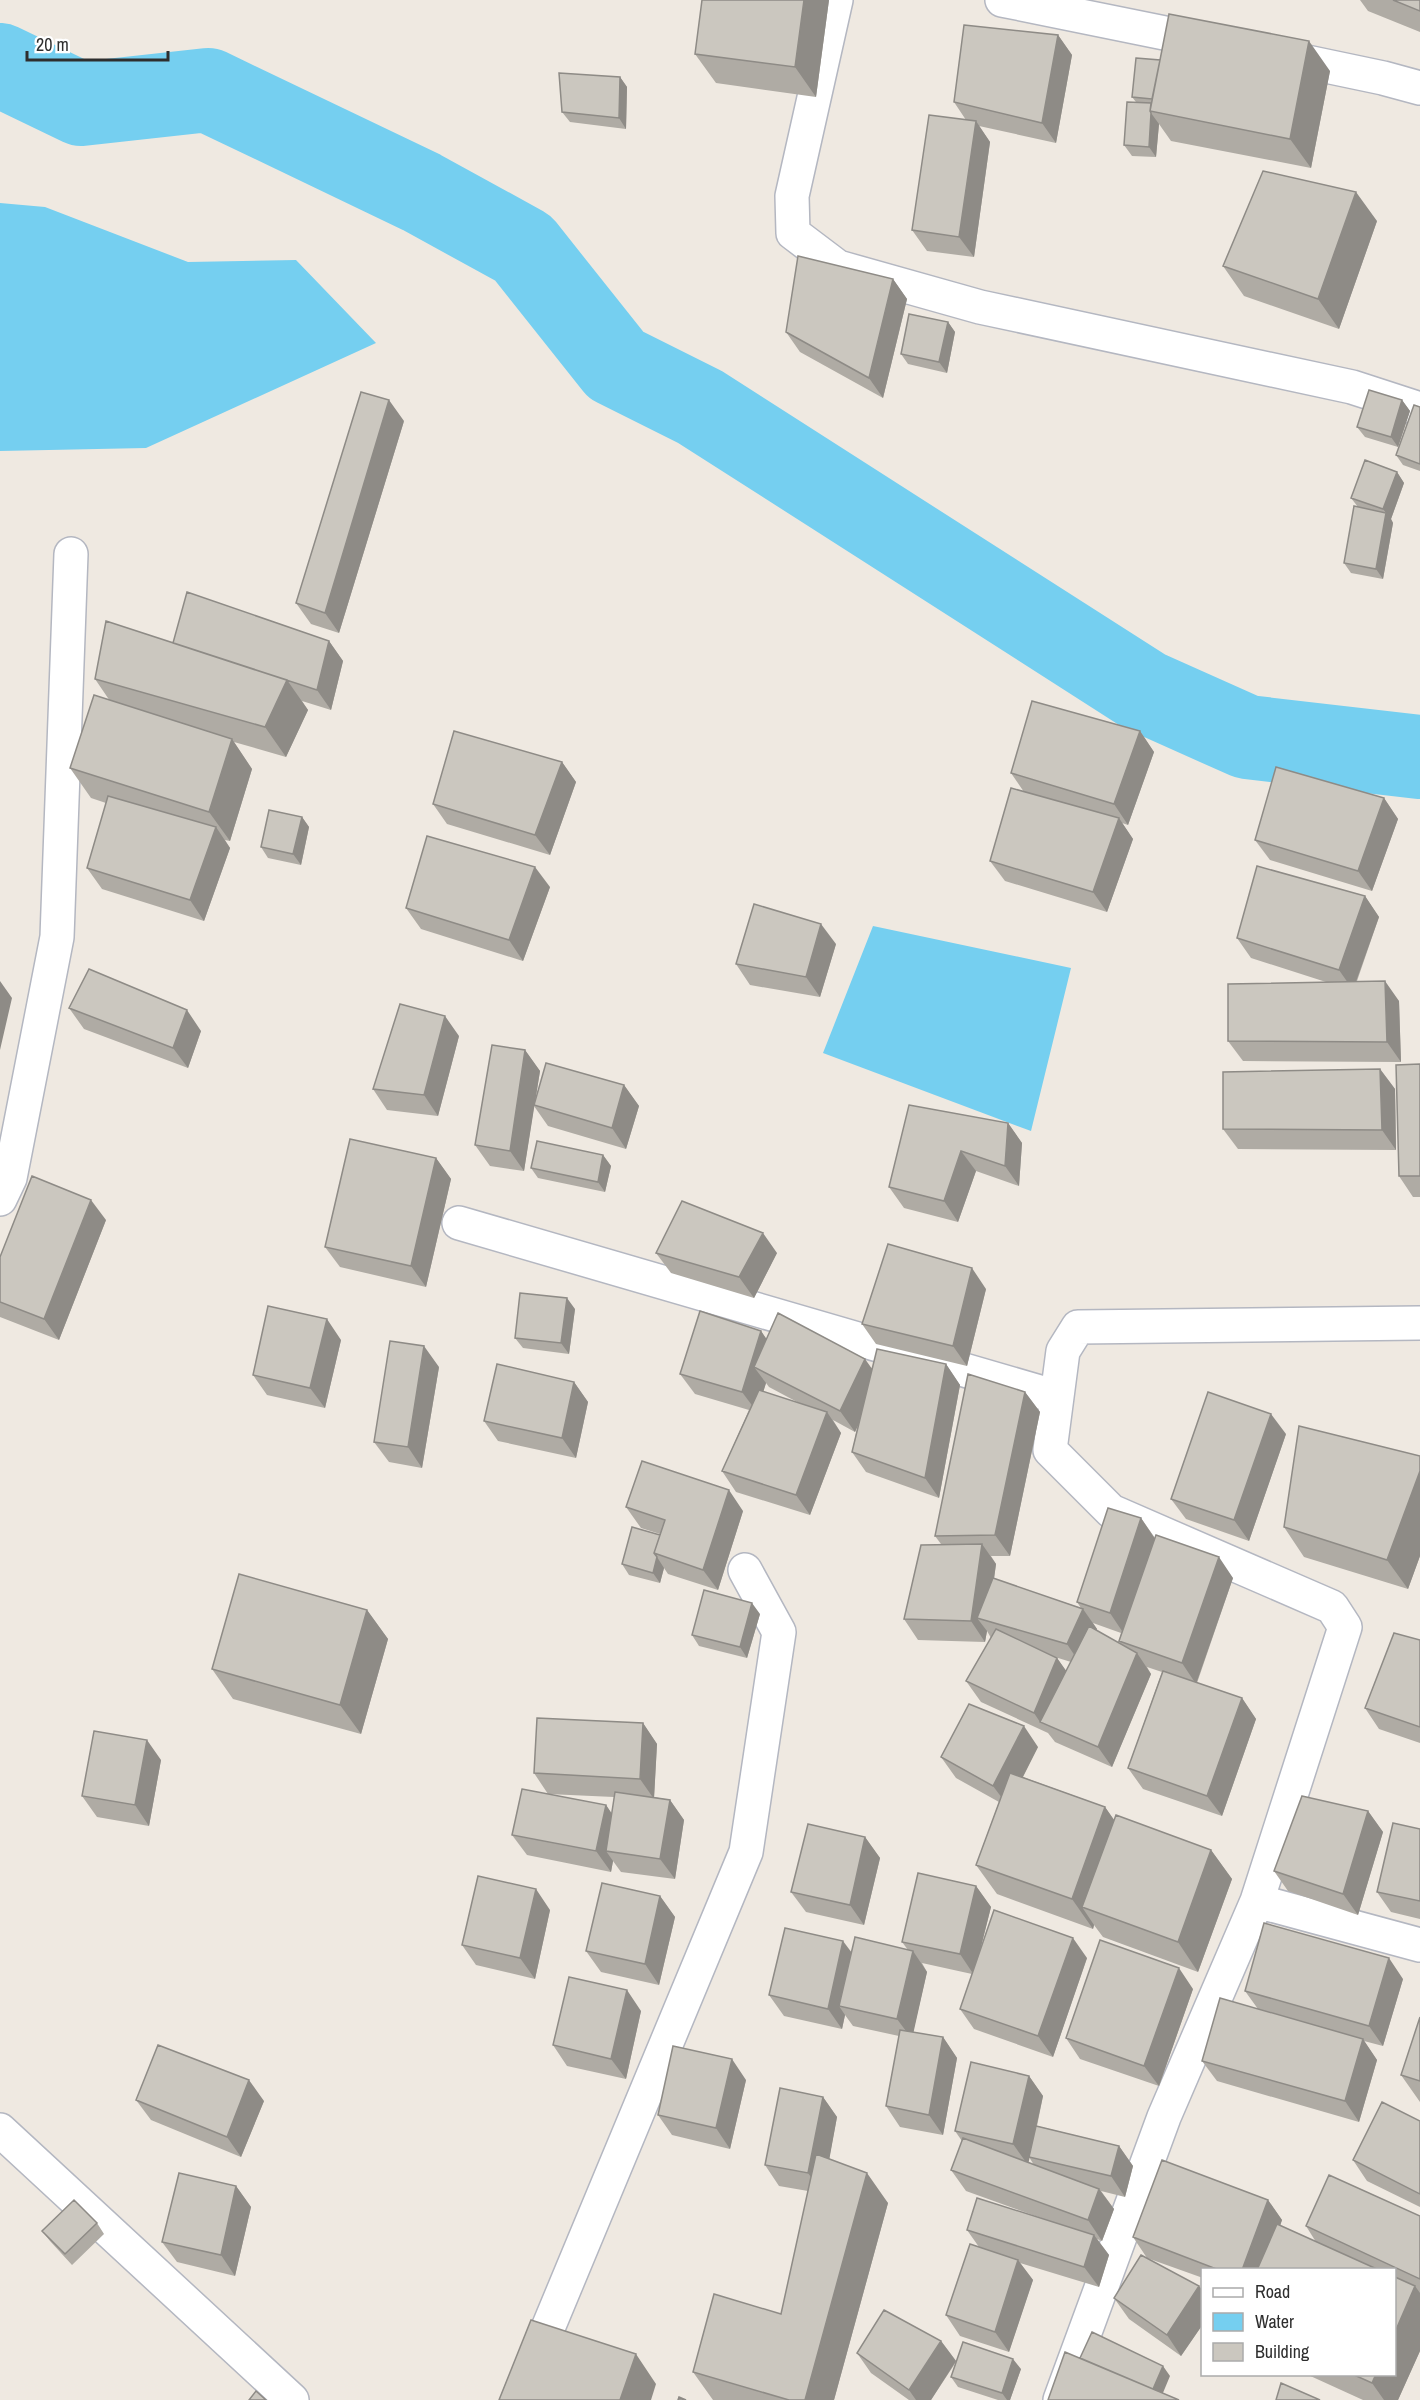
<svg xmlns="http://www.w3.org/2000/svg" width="1420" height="2400" font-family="'Archivo Narrow',sans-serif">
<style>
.water{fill:#75cff0}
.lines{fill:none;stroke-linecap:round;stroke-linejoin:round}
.river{stroke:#75cff0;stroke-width:84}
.minor-casing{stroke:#b4b7c1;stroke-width:36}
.minor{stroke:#fff;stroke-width:33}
.wall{fill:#afaba4;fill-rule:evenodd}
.shaded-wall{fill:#8e8b86}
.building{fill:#cbc7bf;stroke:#8e8b86;stroke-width:1.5}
</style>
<rect width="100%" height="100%" fill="#efe9e1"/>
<path class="water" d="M0 203 45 207 188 262 296 260 376 343 146 448 0 451Z
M873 926 1071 968 1031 1131 823 1053Z"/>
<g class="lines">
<path class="river" d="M0 65 81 104 208 90 421 192 523 248 616 365 700 407 1144 691 1247 737 1420 757"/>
<defs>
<path id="minor" d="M836 0 792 196 793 233 838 267 980 307 1352 387 1420 409
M1002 0 1209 42
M1283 57 1383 78 1420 88
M0 1199 10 1178 57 937 71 554
M459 1223 1057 1397
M1420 1323 1078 1327 1063 1351 1050 1450 1111 1511 1332 1607 1345 1627 1257 1901 1420 1945
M0 2130 292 2400
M518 2400 746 1852 779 1632 745 1570
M1060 2400 1164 2117 1257 1901"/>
</defs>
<use href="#minor" class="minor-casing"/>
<use href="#minor" class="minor"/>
</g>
<path class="wall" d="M829 0 816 97 716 83 695 54Z
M1360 0H1420V32L1368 11Z
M1058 35 1072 55 1056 143 979 126 990 142 974 257 927 251 912 230 966 120 954 102Z
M1160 60 1330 71 1311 168 1171 141 1159 124 1156 157 1132 156 1124 145 1136 102 1132 97Z
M620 77 627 87 626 129 570 122 562 112Z
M1377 221 1339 329 1244 296 1223 266Z
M893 279 907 299 883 398 800 352 786 332Z
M948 322 955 332 947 373 908 364 901 354Z
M1402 400 1410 411 1398 447 1365 437 1357 427Z
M1420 407V471L1403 465 1396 455Z
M404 421 339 633 311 624 296 603Z
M1397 472 1404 483 1391 519 1393 523 1383 579 1351 573 1344 563 1358 507 1351 498Z
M329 641 343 661 331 710 302 701 308 710 286 757 234 742 252 769 230 841 225 840 230 848 204 921 102 889 87 868 106 803 91 798 70 768 110 701 95 679 173 643Z
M1140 731 1154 752 1128 825 1122 823 1133 839 1107 912 1005 881 990 861 1024 792 1011 773Z
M562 762 576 782 550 855 447 824 433 804Z
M1384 798 1398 819 1372 891 1270 860 1255 840Z
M302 817 309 827 301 865 268 858 261 847Z
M550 887 523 961 421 929 406 908Z
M1365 896 1379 917 1357 981 1399 1001 1401 1062 1243 1061 1228 1041 1326 982 1251 958 1237 938Z
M836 944 820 997 750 985 736 964Z
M69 1008 201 1031 188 1068 84 1029Z
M459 1036 438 1116 387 1110 373 1089Z
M525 1050 540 1071 535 1102 624 1085 639 1106 626 1149 548 1126 534 1106 524 1171 490 1166 475 1145Z
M1420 1064V1197H1413L1399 1176Z
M1380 1069 1395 1089 1396 1150 1238 1149 1223 1129Z
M1008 1123 1022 1143 1019 1186 976 1171 958 1222 904 1208 889 1187Z
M603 1155 611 1166 605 1192 538 1178 531 1168Z
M436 1158 451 1179 426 1287 340 1267 325 1247Z
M106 1220 59 1340 0 1317V1257Z
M656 1253H777L754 1298 671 1273Z
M986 1289 967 1366 876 1344 862 1324Z
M575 1309 569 1354 523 1348 515 1338Z
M761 1331 766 1339 872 1368 946 1364 960 1385 939 1498 866 1472 852 1452 858 1424 855 1432 833 1420 841 1433 810 1515 736 1492 722 1471 749 1410 695 1394 680 1374ZM766 1383 769 1387 799 1403 763 1392Z
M341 1340 325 1408 267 1395 253 1375Z
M439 1367 422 1468 389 1462 374 1442Z
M574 1382 588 1402 576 1458 498 1441 484 1421Z
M1025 1392 1040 1412 1010 1556H991L996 1564 994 1579 1081 1608 1077 1602 1141 1518 1155 1538 1233 1578 1197 1683 1242 1698 1256 1719 1222 1816 1143 1789 1128 1768 1162 1672 1147 1667 1151 1674 1112 1767 1055 1742 1048 1733 981 1702 966 1681 991 1638 987 1631 985 1642 918 1640 904 1619 941 1544 935 1536ZM1093 1623 1121 1633 1119 1641 1120 1644 1097 1631V1629ZM1055 1657 1071 1662 1066 1671 1057 1658Z
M1286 1434 1249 1541 1186 1519 1171 1499Z
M1420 1456V1556L1408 1589 1304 1557 1284 1527Z
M626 1507 743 1511 718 1590 668 1574 664 1568 660 1583 629 1575 622 1564 660 1534 641 1528Z
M367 1610 388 1639 361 1734 233 1699 212 1669Z
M760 1614 747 1658 699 1646 692 1635Z
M1420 1640V1743L1379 1729 1365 1708Z
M643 1723 657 1744 654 1797 670 1800 684 1820 675 1879 621 1872 613 1861 611 1872 527 1855 512 1835 606 1805 612 1814 614 1797 548 1794 534 1773Z
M1038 1747 1023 1777 1105 1807 1114 1820 1211 1850 1232 1879 1198 1972 1103 1937 1094 1925 1093 1929 997 1894 976 1865 999 1802 956 1778 941 1757Z
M161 1760 149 1826 97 1817 82 1796Z
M1368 1811 1383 1832 1358 1915 1288 1891 1274 1871Z
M1420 1829V1919L1391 1912 1377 1892Z
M865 1837 880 1858 864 1925 806 1912 791 1892Z
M976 1886 991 1907 980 1950 1087 1958 1053 2057 974 2029 960 2009 972 1974 922 1963 927 1972 913 2032 943 2037 957 2058 943 2135 900 2127 886 2106 899 2036 853 2026 845 2015 842 2029 784 2016 769 1995 851 1952 908 1950 902 1942Z
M660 1896 675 1917 659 1985 601 1972 586 1951Z
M550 1910 535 1979 476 1965 462 1945Z
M1403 1979 1383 2046 1364 2041 1377 2060 1359 2122 1217 2081 1202 2061 1258 2009 1245 1991Z
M1193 1989 1159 2086 1080 2059 1066 2038Z
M641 2011 626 2079 567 2066 553 2045Z
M1420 2017V2102L1401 2075Z
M1029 2076 1043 2096 1037 2126 1119 2146 1133 2166 1125 2197 1101 2191 1114 2209 1102 2241 1097 2239 1109 2255 1099 2287 1020 2263 1033 2280 1009 2352 960 2336 946 2315 979 2247 967 2230 1041 2218 966 2191 951 2170 962 2141 955 2131ZM1029 2157 1034 2165 1028 2162Z
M746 2080 730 2149 672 2135 658 2115Z
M823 2097 837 2117 829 2159 888 2203 834 2400H713L693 2372 781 2314 808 2191 779 2186 765 2165Z
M136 2100 264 2101 241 2157 151 2120Z
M1420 2121V2207L1367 2181 1353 2160Z
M236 2186 251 2207 235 2276 177 2262 162 2242Z
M1268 2200 1282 2220 1280 2226 1316 2242 1306 2226 1420 2216V2351L1398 2400H1363L1306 2374H1395V2270H1203V2278L1147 2258 1133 2237Z
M97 2223 104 2234 72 2265 50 2241 42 2231Z
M1199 2286 1203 2291V2324L1181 2356 1129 2319 1114 2298Z
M941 2341 956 2361 1021 2369 1010 2400H998L958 2387 951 2377 956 2362 931 2400H909L871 2373 857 2353Z"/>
<path class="shaded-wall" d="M804 0H829L816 97 795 67Z
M1058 35 1072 55 1056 143 1042 123Z
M1309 41 1330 71 1311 168 1290 139Z
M620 77 627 87 626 129 619 118Z
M1151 113 1159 124 1156 157 1149 147Z
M976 121 990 142 974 257 959 237Z
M1356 192 1377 221 1339 329 1318 299Z
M893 279 907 299 883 398 869 378Z
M948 322 955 332 947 373 939 362Z
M389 400 404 421 339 633 325 613Z
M1402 400 1410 411 1398 447 1391 437Z
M1397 472 1404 483 1391 519 1393 523 1383 579 1376 569 1386 513 1383 509Z
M329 641 343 661 331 710 317 690Z
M287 680 308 710 286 757 265 727Z
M1140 731 1154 752 1128 825 1114 804Z
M232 739 252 769 230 841 209 812Z
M562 762 576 782 550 855 535 835Z
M1384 798 1398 819 1372 891 1358 871Z
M302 817 309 827 301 865 293 854Z
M1119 818 1133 839 1107 912 1093 892Z
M216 827 230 848 204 921 190 900Z
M535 867 550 887 523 961 509 940Z
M1365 896 1379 917 1353 990 1339 970Z
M821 924 836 944 820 997 806 977Z
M0 981 12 998 0 1050Z
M1385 981 1399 1001 1401 1062 1387 1042Z
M187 1010 201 1031 188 1068 173 1048Z
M445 1016 459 1036 438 1116 424 1095Z
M525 1050 540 1071 524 1171 510 1151Z
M1380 1069 1395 1089 1396 1150 1382 1130Z
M624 1085 639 1106 626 1149 612 1128Z
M1008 1123 1022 1143 1019 1186 1005 1166Z
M961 1151 976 1171 958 1222 944 1201Z
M603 1155 611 1166 605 1192 598 1182Z
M436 1158 451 1179 426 1287 411 1266Z
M91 1200 106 1220 59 1340 44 1319Z
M763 1233 777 1253 754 1298 739 1277Z
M972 1268 986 1289 967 1366 953 1346Z
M567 1298 575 1309 569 1354 561 1343Z
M327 1319 341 1340 325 1408 310 1388Z
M761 1331 775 1351 754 1367 766 1383 757 1412 742 1392Z
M424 1346 439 1367 422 1468 408 1447Z
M865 1359 880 1380 855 1432 840 1411Z
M946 1364 960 1385 939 1498 925 1478Z
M574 1382 588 1402 576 1458 562 1438Z
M1025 1392 1040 1412 1010 1556 995 1535Z
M827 1412 841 1433 810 1515 796 1495Z
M1271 1414 1286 1434 1249 1541 1234 1520Z
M1420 1471V1556L1408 1589 1387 1560Z
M729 1490 743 1511 718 1590 703 1570Z
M1141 1518 1155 1539 1124 1634 1110 1613Z
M982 1544 996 1564 988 1621 977 1618 987 1631 985 1642 971 1621Z
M657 1557 664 1568 660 1583 653 1573Z
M1219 1557 1233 1578 1196 1684 1182 1663Z
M752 1603 760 1614 747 1658 740 1647Z
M1083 1609 1097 1629 1081 1665 1067 1644Z
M367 1610 388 1639 361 1734 340 1705Z
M1137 1653 1151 1674 1112 1767 1098 1747Z
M1057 1658 1072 1679 1040 1722 1048 1734 1034 1713Z
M1242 1698 1256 1719 1222 1816 1207 1796Z
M643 1723 657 1744 654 1799 640 1779Z
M1024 1726 1038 1747 1008 1806 993 1786Z
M147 1740 161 1760 149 1826 135 1805Z
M670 1800 684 1820 675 1879 660 1859Z
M606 1805 620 1826 606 1851 613 1861 611 1872 596 1851Z
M1105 1807 1126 1837 1082 1907 1094 1925 1093 1929 1072 1899Z
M1368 1811 1383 1832 1358 1915 1343 1894Z
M865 1837 880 1858 864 1925 850 1905Z
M1211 1850 1232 1879 1198 1972 1178 1942Z
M976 1886 991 1907 974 1975 960 1954Z
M536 1889 550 1910 535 1979 520 1958Z
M660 1896 675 1917 659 1985 645 1964Z
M1073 1938 1087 1958 1053 2057 1038 2036Z
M843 1941 858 1961 839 2006 845 2015 842 2029 828 2009Z
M913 1951 927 1972 912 2039 897 2019Z
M1389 1958 1403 1979 1383 2046 1369 2026Z
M1179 1968 1193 1989 1159 2086 1144 2066Z
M627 1990 641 2011 626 2079 611 2059Z
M943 2037 957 2058 943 2135 929 2115Z
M1363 2039 1377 2060 1359 2122 1345 2101Z
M732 2059 746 2080 730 2149 716 2128Z
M1029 2076 1043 2096 1028 2165 1013 2144Z
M249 2080 264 2101 241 2157 227 2137Z
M823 2097 837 2117 823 2194 808 2173Z
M1119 2146 1133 2166 1125 2197 1111 2176Z
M867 2173 888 2203 834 2400H805Z
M236 2186 251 2207 235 2276 221 2255Z
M1099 2189 1114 2209 1102 2241 1088 2220Z
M1268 2200 1282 2220 1264 2270H1242Z
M1094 2235 1109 2255 1099 2287 1084 2267Z
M1018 2260 1033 2280 1009 2352 995 2332Z
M1199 2286 1203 2291V2324L1181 2356 1167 2335Z
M1415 2286 1420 2293V2351L1398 2400H1384L1372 2383 1376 2374H1395V2332Z
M941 2341 956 2361 931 2400H916L909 2390Z
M636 2354 656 2384 651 2400H620Z
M1013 2359 1021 2369 1010 2400H1007L1002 2393Z
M1163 2366 1170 2376 1160 2400 1152 2391Z"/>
<path class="building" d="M702 0H804L795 67 695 54Z
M1393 0H1420V11Z
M1169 14 1309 41 1290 139 1150 111Z
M964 25 1058 35 1042 123 954 102Z
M1136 58 1160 60 1152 99 1132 97Z
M559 73 620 77 619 118 562 112Z
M1127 102 1151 103 1150 111 1151 113 1149 147 1124 145Z
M929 115 976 121 959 237 912 230Z
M1263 171 1356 192 1318 299 1223 266Z
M798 256 893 279 869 378 786 332Z
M909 314 948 322 939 362 901 354Z
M1369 390 1402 400 1391 437 1357 427Z
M361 392 389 400 325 613 296 603Z
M1414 405 1420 407V464L1396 455Z
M1365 460 1397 472 1383 509 1351 498Z
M1354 506 1386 513 1376 569 1344 563Z
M187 592 329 641 317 690 173 643Z
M106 621 287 680 265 727 95 679Z
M94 695 232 739 209 812 70 768Z
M1032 701 1140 731 1114 804 1011 773Z
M454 731 562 762 535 835 433 804Z
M1276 767 1384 798 1358 871 1255 840Z
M1011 788 1119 818 1093 892 990 861Z
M108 796 216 827 190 900 87 868Z
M269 810 302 817 293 854 261 847Z
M427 836 535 867 509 940 406 908Z
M1257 866 1365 896 1339 970 1237 938Z
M754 904 821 924 806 977 736 964Z
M89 969 187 1010 173 1048 69 1008Z
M1385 981 1387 1042 1228 1041V984Z
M400 1004 445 1016 424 1095 373 1089Z
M492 1045 525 1050 510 1151 475 1145Z
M546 1063 624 1085 612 1128 534 1105Z
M1420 1064V1176H1399L1396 1065Z
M1380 1069 1382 1130 1223 1129V1072Z
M909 1105 1008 1123 1005 1166 961 1151 944 1201 889 1187Z
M350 1139 436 1158 411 1266 325 1247Z
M537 1141 603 1155 598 1182 531 1168Z
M32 1176 91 1200 44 1319 0 1302V1257Z
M682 1201 763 1233 739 1277 656 1253Z
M888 1244 972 1268 953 1346 862 1324Z
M520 1293 567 1298 561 1343 515 1338Z
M268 1306 327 1319 310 1388 253 1375Z
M700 1311 761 1331 742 1392 680 1374Z
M778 1313 865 1359 840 1411 754 1367Z
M390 1341 424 1346 408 1447 374 1442Z
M877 1349 946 1364 925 1478 852 1452Z
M497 1364 574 1382 562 1438 484 1421Z
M968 1374 1025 1392 995 1535 935 1536Z
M759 1390 827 1412 796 1495 722 1471Z
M1208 1392 1271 1414 1234 1520 1171 1499Z
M1299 1426 1420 1456V1471L1387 1560 1284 1527Z
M642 1461 729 1490 703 1570 654 1553 665 1520 626 1507Z
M1108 1508 1141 1518 1110 1613 1077 1602Z
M632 1527 660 1535 654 1553 657 1557 653 1573 622 1564Z
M1156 1535 1219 1557 1182 1663 1119 1641Z
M982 1544 971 1621 904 1619 921 1545Z
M239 1574 367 1610 340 1705 212 1669Z
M993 1578 1083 1609 1067 1644 977 1618Z
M704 1590 752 1603 740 1647 692 1635Z
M1089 1626 1137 1653 1098 1747 1040 1722Z
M996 1629 1057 1658 1034 1713 966 1681Z
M1394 1633 1420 1640V1727L1365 1708Z
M1163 1671 1242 1698 1207 1796 1128 1768Z
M969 1704 1024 1726 993 1786 941 1757Z
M537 1718 643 1723 640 1779 534 1773Z
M94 1731 147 1740 135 1805 82 1796Z
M1010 1773 1105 1807 1072 1899 976 1865Z
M522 1789 606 1805 596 1851 512 1835Z
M615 1792 670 1800 660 1859 606 1851Z
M1302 1796 1368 1811 1343 1894 1274 1871Z
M1116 1815 1211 1850 1178 1942 1082 1907Z
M1393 1823 1420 1829V1901L1377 1892Z
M808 1824 865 1837 850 1905 791 1892Z
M918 1873 976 1886 960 1954 902 1942Z
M478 1876 536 1889 520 1958 462 1945Z
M602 1883 660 1896 645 1964 586 1951Z
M994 1910 1073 1938 1038 2036 960 2009Z
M1264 1923 1389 1958 1369 2026 1245 1991Z
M785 1928 843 1941 828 2009 769 1995Z
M855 1937 913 1951 897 2019 839 2006Z
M1100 1940 1179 1968 1144 2066 1066 2038Z
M569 1977 627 1990 611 2059 553 2045Z
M1220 1998 1363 2039 1345 2101 1202 2061Z
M1420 2017V2081L1401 2075Z
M900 2030 943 2037 929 2115 886 2106Z
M158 2045 249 2080 227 2137 136 2100Z
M673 2046 732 2059 716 2128 658 2115Z
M971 2062 1029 2076 1013 2144 955 2131Z
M780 2088 823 2097 808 2173 765 2165Z
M1382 2102 1420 2121V2194L1353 2160Z
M1036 2126 1119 2146 1111 2176 1029 2157Z
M963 2138 1099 2189 1088 2220 951 2170Z
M816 2154 867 2173 805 2400H789L693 2372 714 2294 781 2314Z
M1162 2160 1268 2200 1242 2270H1219L1133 2237Z
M179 2173 236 2186 221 2255 162 2242Z
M1329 2175 1420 2216V2279L1306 2226Z
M977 2198 1094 2235 1084 2267 967 2230Z
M74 2200 97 2223 65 2254 42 2231Z
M1277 2224 1379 2270H1257Z
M970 2244 1018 2260 995 2332 946 2315Z
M1141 2255 1199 2286 1167 2335 1114 2298Z
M1395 2277 1415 2286 1395 2332Z
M884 2310 941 2341 909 2390 857 2353Z
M531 2320 636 2354 620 2400H499Z
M1092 2332 1163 2366 1153 2389 1080 2358Z
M963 2342 1013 2359 1002 2393 951 2377Z
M1065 2352 1179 2400H1048Z
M1352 2374H1376L1372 2383Z
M1281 2383 1320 2400H1276Z
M256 2391 266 2400H249Z
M679 2397 686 2400H678Z"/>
<rect x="1201" y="2268" width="195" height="108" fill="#ffffff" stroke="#ababab" stroke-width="1.5"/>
<rect x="1213" y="2288" width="30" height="9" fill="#ffffff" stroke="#ababab" stroke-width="1.5"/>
<text x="1255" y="2298" font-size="18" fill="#2e2e2e">Road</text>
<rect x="1213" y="2313" width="30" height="18" fill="#75cff0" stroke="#ababab" stroke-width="1.5"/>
<text x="1255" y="2328" font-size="18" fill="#2e2e2e">Water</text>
<rect x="1213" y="2343" width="30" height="18" fill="#cbc7bf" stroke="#ababab" stroke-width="1.5"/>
<text x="1255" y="2358" font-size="18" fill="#2e2e2e">Building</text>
<path d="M27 51v9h141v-9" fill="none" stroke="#2e2e2e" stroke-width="3"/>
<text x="36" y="51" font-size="18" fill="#2e2e2e" stroke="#ffffff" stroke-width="4.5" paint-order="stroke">20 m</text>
</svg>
